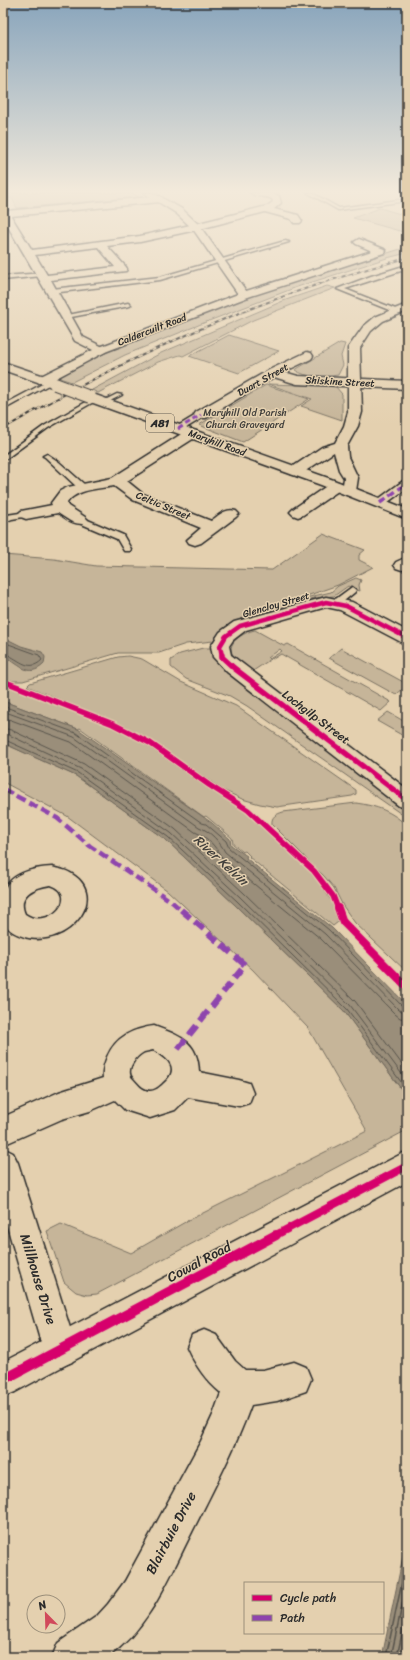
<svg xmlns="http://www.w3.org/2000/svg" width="410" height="1660" font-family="Sriracha,sans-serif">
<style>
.green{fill:#c6b599;stroke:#787062}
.water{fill:#9a8e7a;stroke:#6e665a}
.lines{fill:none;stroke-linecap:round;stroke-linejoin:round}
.shore-far1{stroke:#57534b;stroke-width:1}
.shore{stroke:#57534b;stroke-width:1.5}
.service-casing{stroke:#2b2b2b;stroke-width:3}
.pedestrian-casing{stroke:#2b2b2b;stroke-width:3}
.minor-casing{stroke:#2b2b2b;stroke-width:3}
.tertiary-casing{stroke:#2b2b2b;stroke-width:3}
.primary-casing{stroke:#2b2b2b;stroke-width:3}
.service{fill:#e4d0af;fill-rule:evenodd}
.pedestrian{fill:#e4d0af;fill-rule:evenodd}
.minor{fill:#e4d0af;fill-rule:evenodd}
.tertiary{fill:#e4d0af;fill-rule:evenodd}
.primary{fill:#e4d0af;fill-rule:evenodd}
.rail-casing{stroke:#2b2b2b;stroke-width:2}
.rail{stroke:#e4d0af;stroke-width:1.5;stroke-dasharray:4;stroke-linecap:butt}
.primary-bridge-casing{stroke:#2b2b2b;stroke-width:14;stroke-linecap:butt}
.primary-bridge{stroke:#e4d0af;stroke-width:12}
.quiet-far3{stroke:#8e44ad;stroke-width:3;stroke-dasharray:5.5 3;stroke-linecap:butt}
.quiet-far2{stroke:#8e44ad;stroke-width:3.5;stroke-dasharray:8 3.5;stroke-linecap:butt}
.quiet-far1{stroke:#8e44ad;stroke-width:4.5;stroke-dasharray:10 4.5;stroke-linecap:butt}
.quiet{stroke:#8e44ad;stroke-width:6;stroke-dasharray:12 6;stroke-linecap:butt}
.cycleway-far3-casing{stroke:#e4d0af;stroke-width:6}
.cycleway-far2-casing{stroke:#e4d0af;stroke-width:8}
.cycleway-far1-casing{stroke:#e4d0af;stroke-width:10}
.cycleway-casing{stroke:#e4d0af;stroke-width:12}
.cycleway-far3{stroke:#d6006c;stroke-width:4.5}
.cycleway-far2{stroke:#d6006c;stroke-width:5.5}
.cycleway-far1{stroke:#d6006c;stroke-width:8}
.cycleway{stroke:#d6006c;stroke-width:10}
.labels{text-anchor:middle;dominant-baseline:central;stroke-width:3;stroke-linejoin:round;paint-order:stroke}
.far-street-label{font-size:10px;fill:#2b2b2b;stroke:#e4d0af}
.far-park-label{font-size:10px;fill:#42403c;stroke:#e4d0af}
.shield{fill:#e4d0af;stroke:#625c53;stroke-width:1}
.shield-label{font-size:11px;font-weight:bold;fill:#2b2b2b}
.street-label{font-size:12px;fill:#2b2b2b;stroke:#e4d0af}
.water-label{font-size:13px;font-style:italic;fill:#413f3b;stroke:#e4d0af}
.near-street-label{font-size:14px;fill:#2b2b2b;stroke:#e4d0af}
</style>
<rect width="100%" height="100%" fill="#e4d0af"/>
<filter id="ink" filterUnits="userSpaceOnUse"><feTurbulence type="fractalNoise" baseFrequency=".025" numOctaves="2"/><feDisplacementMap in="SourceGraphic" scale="8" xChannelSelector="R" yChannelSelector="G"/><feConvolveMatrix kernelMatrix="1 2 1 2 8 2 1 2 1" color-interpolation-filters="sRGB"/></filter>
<g filter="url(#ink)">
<path class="green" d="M3 193H132L139 197 17 208 12 198H3Z
M380 208 407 216V233L353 218Z
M407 247V253L387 258 297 287 201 324 125 355 72 382 56 377 117 347 256 294Z
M327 286 335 288 253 320 183 356 180 355 158 362 98 393 92 390 161 353 283 301Z
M229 335 279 351 239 373 189 356Z
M340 343 345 344 341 356 343 365 338 375C324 377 306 378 295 370Z
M268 384 335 386 342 394V420L301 406 312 399Z
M266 385 309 399 243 442 199 425Z
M323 534 365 550 359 555V560L373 567 338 585 292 601 331 592 338 586 356 578 361 580 359 585 360 591 348 586 334 596 314 598 236 622 224 629 216 636 213 641 186 644 159 653H118L23 681H14L3 678V555L54 559 96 566 272 570Z
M255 630 284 646 288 644 391 702 381 711 281 654 273 659 271 658 282 651 280 649 268 658 271 659 253 671C248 667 240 663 235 658 222 643 245 632 255 630Z
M203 648H213L215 658 224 668 407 807V818L247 706 230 696 186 679 171 667V660L180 654Z
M341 648 407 684V685L396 695 329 658Z
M128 656 142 659 181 682 236 706 353 788 356 790V794L352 796 277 807 260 804 242 799 223 790 148 739 120 724 27 686 30 683 118 657Z
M3 684 113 727 141 741 203 785 246 812 304 865 318 881 332 902 338 922 333 926 249 857 250 856 245 851 243 852 233 844 232 838 206 816 204 817 80 728 78 729 3 701Z
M388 712 407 723V738L377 721Z
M3 743 76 776 166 840 234 904 344 1011 407 1097V1130L97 1294 87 1295 76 1292 64 1282 47 1231 61 1224 131 1253 187 1221 367 1131 308 1028 253 970 168 891 67 816 3 782Z
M356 803C377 806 392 811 407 826V972L355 923 343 906 334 888 324 876 272 824C271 816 277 814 283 812Z"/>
<path class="water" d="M3 637 21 646 42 652 45 657 44 664C28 680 18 662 3 656Z
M3 701 78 729 212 823 230 839 231 845 247 856 246 858 332 928 407 1005V1097L344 1011 234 904 166 840 76 776 3 743Z
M407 1546V1657H382L403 1556Z"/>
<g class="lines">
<path class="shore-far1" d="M3 642 39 655 42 660C28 674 18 657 3 653
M3 706 76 733 202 823 206 824 226 841 229 848 329 930 402 1006 407 1008
M3 711 74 737 199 827C210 831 220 842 225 852L325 934 399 1010 407 1013
M3 717 71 742 195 832C207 837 215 845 221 857L321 939 395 1014 400 1018 407 1019
M3 728 11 730 84 764 175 829 244 893 355 1001 407 1071
M3 734 9 735 81 769 171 833 240 897 350 1005 407 1081
M3 739 78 773 168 837 237 901 347 1009 407 1090"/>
<path class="shore" d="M386 1657 407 1559
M391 1657 407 1582
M397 1657 407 1610"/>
<defs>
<path id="service" d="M308 193H312L339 208 406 199 407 201 338 210Z
M285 241 289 242 160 280 52 293 49 291 52 289 160 277Z
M407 265V269L345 289 398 310V312H394L337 289 371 276Z
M44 273V275L42 276 3 280V276Z
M128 303 131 305 130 306 66 318 63 316Z
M50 380 53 382 52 383 3 410V405Z
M117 394 122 395 106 403 101 402Z
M95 397 98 399 97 400 48 428 3 461V456L44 426Z
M47 454 59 462 85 485V489H79L45 457 43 456Z
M26 512H29V516L12 519 3 523V518L7 515Z
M77 518H83L123 535 131 549 130 551H124L117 539 77 522Z
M352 587 356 590 355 592 339 605H333L332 603 333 601Z"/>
<path id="pedestrian" d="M201 412 206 415 204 417 181 431H175L173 429Z
M407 480V488L384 505H376L375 503 376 501 403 481Z"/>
<path id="minor" d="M251 193H271L279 196 281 203 274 209 298 215 302 221 300 223H294L291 219 265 212 196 230 140 242 107 246 126 267 127 269 126 271 51 280 83 337 105 348 107 350 105 352 101 354 75 341 3 218V208L7 211 160 196 164 199 160 202 11 216 32 250 140 236 195 224 267 206 273 202 272 199C265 195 256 198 251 193ZM98 247 115 267 47 275 35 255Z
M359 239 384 249 386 251 384 253 248 297H240L239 295 240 293 372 251 356 244 354 242Z
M307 352 311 353 313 356 311 359 284 372 298 376 407 381V389L297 384 274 377 206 418H196L194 415 196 412 269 370Z
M191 430 196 431 198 434 196 437 127 481 143 494 211 521C219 515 226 508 236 511L239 514 236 517 201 543 195 545 189 543 187 540 201 528 133 500 114 486C99 489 76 489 67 503L68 506 85 517 88 520 85 523C75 526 67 519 58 513L26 519 21 517 18 514 21 511 52 505 51 503 60 491 68 487 112 478 186 431Z
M336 482 341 483 343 486 341 489 303 515 298 517 293 515 290 512 293 509 331 483Z
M407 557V569L402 570 396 568 394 565 396 562Z
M326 597 352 602 407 631V644L401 642 340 610 326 607 246 630 233 640 229 646 231 655 407 789V808L399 806 227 672 213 657 211 646 220 632 234 622Z
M52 867C58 869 67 870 72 874 113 899 60 959 13 932 5 927 3 920 3 911 3 906 2 901 3 896 6 873 34 868 52 867ZM51 885C81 895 49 931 25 914 16 894 36 887 51 885Z
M154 1026C180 1036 198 1041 199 1072L239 1080 249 1083 253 1093 249 1103 239 1106 188 1097 175 1110 150 1118 125 1110 115 1100 90 1111 62 1119 3 1145V1117L59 1092 103 1078C102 1070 104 1064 107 1057 116 1036 133 1029 154 1026ZM153 1050C169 1058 181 1069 163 1084 160 1087 155 1091 150 1091 142 1091 138 1084 133 1079 124 1071 136 1056 144 1052 147 1051 150 1051 153 1050Z
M3 1148 13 1153 18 1163 77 1350 72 1362 60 1367 48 1362 43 1350 3 1212Z
M204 1330 216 1335 235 1361 245 1370H263L294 1362 306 1367 311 1379 306 1391 277 1401 251 1405C235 1449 213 1490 192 1532 169 1577 150 1627 108 1657H52L58 1643 97 1616 108 1604 125 1581 201 1441 213 1415 221 1393C206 1381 195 1365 187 1347L192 1335Z"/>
<path id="tertiary" d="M144 193H153L182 209 199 225 249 295 248 297 105 352 47 383H39L37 380 39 377 97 348 238 294 193 229 176 213Z
M407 304V311L383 321 371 331 360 348 362 412 358 426 347 446 348 457 358 478 356 491 354 494 349 495 344 494 342 491 344 478 339 470 334 452 301 474 296 475 291 474 289 471 291 468 322 447 335 443 344 426 348 412V348L363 327 375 317Z
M407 1151V1182L15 1392 3 1397V1362Z"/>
<path id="primary" d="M3 362 59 381 61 384 59 387 55 388 3 370Z
M90 393 331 479 407 509V519L321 485 85 400 84 397 85 394Z"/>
</defs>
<use href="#service" class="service-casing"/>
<use href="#pedestrian" class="pedestrian-casing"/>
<use href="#minor" class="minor-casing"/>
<use href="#tertiary" class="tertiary-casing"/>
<use href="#primary" class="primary-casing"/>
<use href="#service" class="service"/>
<use href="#pedestrian" class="pedestrian"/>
<use href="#minor" class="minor"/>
<use href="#tertiary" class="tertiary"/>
<use href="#primary" class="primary"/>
<defs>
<path id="rail" d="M3 429C129 355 265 295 407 258"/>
</defs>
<use href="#rail" class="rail-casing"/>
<use href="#rail" class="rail"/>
<defs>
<path id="primary-bridge" d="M55 384 90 397"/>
</defs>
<use href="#primary-bridge" class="primary-bridge-casing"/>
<use href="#primary-bridge" class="primary-bridge"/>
<path class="quiet-far3" d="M178 429 201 415"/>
<path class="quiet-far2" d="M380 503 407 483"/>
<path class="quiet-far1" d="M3 789 57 818 90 846 171 901 180 909"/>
<path class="quiet" d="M178 1049 245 965 179 908"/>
<defs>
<path id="cycleway-far3" d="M222 656 220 646 226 636 240 626 326 602 346 606 407 638"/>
<path id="cycleway-far2" d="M222 655V657L234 668 407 800
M3 681 113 724 150 743 209 785 248 810 314 871 333 896 338 909"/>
<path id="cycleway-far1" d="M338 908 343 922 407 987
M274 1236 407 1166"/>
<path id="cycleway" d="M3 1380 276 1235"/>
</defs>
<use href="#cycleway-far3" class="cycleway-far3-casing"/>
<use href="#cycleway-far2" class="cycleway-far2-casing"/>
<use href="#cycleway-far1" class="cycleway-far1-casing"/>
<use href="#cycleway" class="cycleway-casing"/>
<use href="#cycleway-far3" class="cycleway-far3"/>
<use href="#cycleway-far2" class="cycleway-far2"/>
<use href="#cycleway-far1" class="cycleway-far1"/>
<use href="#cycleway" class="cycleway"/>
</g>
</g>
<linearGradient id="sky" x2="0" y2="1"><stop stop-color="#89a5bc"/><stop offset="0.45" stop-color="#f3eadb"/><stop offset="1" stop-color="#f3eadb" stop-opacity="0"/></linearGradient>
<rect width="410" height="425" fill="url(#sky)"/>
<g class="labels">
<g class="far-street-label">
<text transform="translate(152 330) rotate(-21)">Caldercuilt Road</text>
<text transform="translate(263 380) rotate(-29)">Duart Street</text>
<text transform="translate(340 382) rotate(3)">Shiskine Street</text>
<text transform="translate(217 443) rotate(20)">Maryhill Road</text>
<text transform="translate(163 506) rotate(23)">Celtic Street</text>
<text transform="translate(276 605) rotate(-16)">Glencloy Street</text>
</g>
<g class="far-park-label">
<text x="245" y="413">Maryhill Old Parish<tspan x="245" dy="12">Church Graveyard</tspan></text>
</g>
<rect class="shield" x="146" y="414" width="28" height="18" rx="3"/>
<g class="shield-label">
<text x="160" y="423">A81</text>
</g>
<g class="street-label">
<text transform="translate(316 717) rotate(37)">Lochgilp Street</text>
</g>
<g class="water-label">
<text transform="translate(221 860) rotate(42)">River Kelvin</text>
</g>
<g class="near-street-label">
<text transform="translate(199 1262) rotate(-28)">Cowal Road</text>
<text transform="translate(38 1279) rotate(73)">Millhouse Drive</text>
<text transform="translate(171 1533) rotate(-62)">Blairbuie Drive</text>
</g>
</g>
<rect width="410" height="1660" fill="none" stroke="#e4d0af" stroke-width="16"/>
<rect x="8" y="8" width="394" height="1644" fill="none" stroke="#2b2b2b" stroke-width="1.5" filter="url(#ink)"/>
<rect x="244" y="1582" width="140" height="52" fill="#e4d0af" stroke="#9a8e7a"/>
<rect x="252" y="1595" width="20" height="6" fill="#d6006c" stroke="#9a8e7a"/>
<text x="280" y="1602" font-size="12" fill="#2b2b2b">Cycle path</text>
<rect x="252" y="1615" width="20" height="6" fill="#8e44ad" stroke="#9a8e7a"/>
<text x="280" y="1622" font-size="12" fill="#2b2b2b">Path</text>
<g transform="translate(46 1614) rotate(337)"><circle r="19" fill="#e4d0af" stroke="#9a8e7a"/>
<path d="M0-3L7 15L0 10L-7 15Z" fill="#d1495b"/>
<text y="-6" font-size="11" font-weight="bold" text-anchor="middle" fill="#2b2b2b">N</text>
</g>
</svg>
